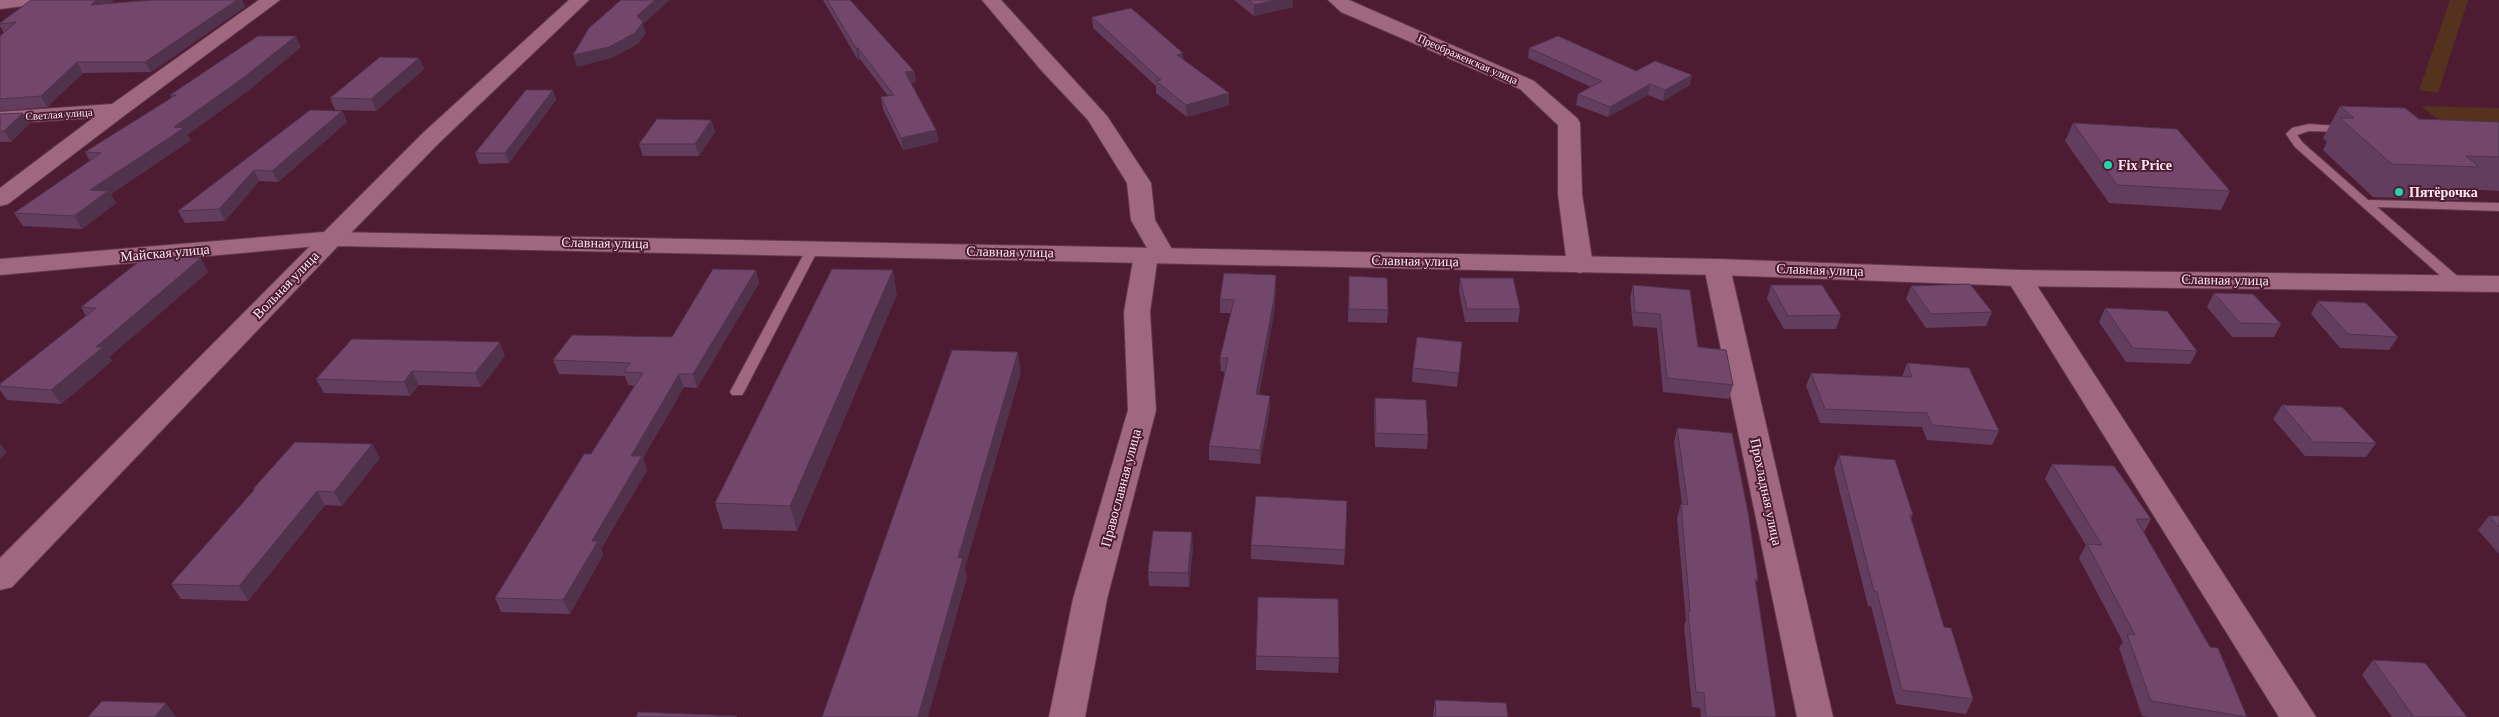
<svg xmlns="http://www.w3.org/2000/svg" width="2499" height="717" font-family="'Times New Roman',serif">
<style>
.green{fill:#54321d}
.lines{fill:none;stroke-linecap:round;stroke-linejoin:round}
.lane-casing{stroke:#61394e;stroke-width:2}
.street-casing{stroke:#61394e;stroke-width:2}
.secondary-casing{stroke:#61394e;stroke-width:2}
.lane{fill:#a06780;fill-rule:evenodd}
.street{fill:#a06780;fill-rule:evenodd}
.secondary{fill:#a06780;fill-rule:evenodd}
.wall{fill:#633d5d}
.shaded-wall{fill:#50324c}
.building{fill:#73476c;stroke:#50324c}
.poi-dot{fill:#25d5ae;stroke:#4d1c33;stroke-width:2}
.labels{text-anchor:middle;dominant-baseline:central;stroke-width:4;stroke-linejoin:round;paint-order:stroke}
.far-street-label{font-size:11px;fill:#fbe7ef;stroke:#4d1c33}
.poi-label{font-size:14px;font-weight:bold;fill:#fbe7ef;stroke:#4d1c33;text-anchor:start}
.street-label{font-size:14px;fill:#fbe7ef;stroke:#4d1c33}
</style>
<rect width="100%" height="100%" fill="#4d1c33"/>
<path class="green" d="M2450 0H2468L2438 93 2419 90Z
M2421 106 2499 108V139L2461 137Z"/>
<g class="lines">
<defs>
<path id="lane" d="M2309 124 2351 127V131L2347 132 2309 131 2297 135 2303 143 2368 200 2499 203V211L2377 207 2462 280 2463 283 2462 286H2452L2295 147 2286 134 2292 128Z
M813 244 819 248 744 392 742 395H732L730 392 807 248Z"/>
<path id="street" d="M0 0H42L40 4 0 9Z
M259 0H280L125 115 8 204 0 206V188L93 118 0 124V112L112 104Z
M569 0H589L440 142 340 244 0 275V259L324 232 424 132Z
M982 0H1001L1107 116 1151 183 1155 220 1176 256 1173 261 1164 263 1157 262 1150 312 1156 410 1107 599 1085 717H1049L1073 599 1128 410 1124 312 1134 255 1137 250 1147 248 1131 220 1127 183 1088 120 1041 70Z
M1328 0H1349L1534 81 1577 118 1580 123 1582 194 1593 265 1589 270 1580 273 1571 270 1567 265 1558 194V125L1520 89 1341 12Z
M1717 259 1726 262 1730 267 1833 717H1797L1704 267 1708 262Z
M2019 270 2028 273 2032 278 2316 717H2279L2006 278 2010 273Z"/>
<path id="secondary" d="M331 232 1717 259 2019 270 2499 276V292L2019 286 1717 275 338 246 12 587 0 590V558L322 234Z"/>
</defs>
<use href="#lane" class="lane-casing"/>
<use href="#street" class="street-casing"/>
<use href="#secondary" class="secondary-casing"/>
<use href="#lane" class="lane"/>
<use href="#street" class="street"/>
<use href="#secondary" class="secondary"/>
</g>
<path class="wall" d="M114 0 110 3 152 0H242L245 7 151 72 83 73 47 107 0 111V36L4 33 0 26V23Z
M823 0H850L914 71 916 82 911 83 936 130 938 142 903 150 883 109 881 97 888 96 860 59 858 60Z
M1234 0H1293V7L1254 16Z
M1092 17 1183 60 1229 93V105L1187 117 1156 93V86L1093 28Z
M301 47 249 90 187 135 191 140 111 194 116 203 82 229 23 226 14 213 90 161 85 152 172 98 170 95Z
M1529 48 1636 71 1690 85 1663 101 1648 95 1608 117 1576 105 1578 94 1591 87 1528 58Z
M419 58 424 69 376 111 335 110 330 98Z
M553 90 556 100 509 163 479 164 475 153Z
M2340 106 2419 119 2499 122V191L2465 189 2459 200 2373 197 2323 150 2327 142 2323 138Z
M342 111 347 122 278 182 259 181 225 221 185 223 178 211Z
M0 114 29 124 11 142H0Z
M711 120 715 132 699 156H643L639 144Z
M2073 123 2230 191 2221 210 2109 203 2065 141Z
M756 270 759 283 697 388 684 387 643 458 647 470 601 549 603 555 570 614 501 612 495 598 591 454 634 386 628 385 625 376 559 374 553 360 672 337Z
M208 272 109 357 112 361 61 404 7 400 0 390V384L86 316 81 307Z
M1276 275V288L1274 313 1259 395 1270 409 1260 464 1209 460V446L1225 372 1221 371 1220 358 1231 313H1220V299Z
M1349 276 1388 310 1387 323 1348 322Z
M1460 278 1520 309 1518 322H1465L1459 291Z
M1633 285 1698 347 1733 385 1729 399 1663 392 1657 328 1633 326 1630 298Z
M1771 285 1841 315 1836 329H1784L1767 299Z
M1911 286 1992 312 1986 326 1926 328 1906 299Z
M2214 293 2281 324 2274 337H2232L2207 307Z
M897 294 797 531 723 529 715 503Z
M2318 301 2398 337 2389 350 2340 348 2311 314Z
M2105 308 2197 351 2190 364 2126 362 2099 322Z
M1462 342 1457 387 1412 382 1413 368Z
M505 356 481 387 419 385 410 396 324 393 316 379Z
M1907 363 1999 431 1992 445 1927 440 1922 427 1820 423 1806 386 1811 373 1902 377Z
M1375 398 1428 435 1427 449 1375 447 1374 412Z
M2282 405 2376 443 2366 457 2305 456 2273 419Z
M1677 428 1758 579 1756 583 1776 717H1701L1700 708 1692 707 1684 626 1686 620 1677 518 1681 504H1682L1674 442Z
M372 444 380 458 342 506 325 505 248 601 181 599 171 584 254 490 253 489Z
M1839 455 1913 515 1911 518 1944 627 1973 699 1966 714 1896 704 1871 606H1868L1834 469Z
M2052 464 2151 519 2144 532 2247 717H2149L2142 716 2119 648 2123 642 2079 558 2086 545 2045 479Z
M2489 516H2499V554L2478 530Z
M1251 545 1345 550 1344 565 1251 559Z
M1193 547 1189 587 1149 586 1148 572Z
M1256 656 1339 658 1338 673 1256 670Z
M2373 660 2467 717H2392L2362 675Z
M1435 700 1508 717H1433Z"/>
<path class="shaded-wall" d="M97 0H114L96 15 91 5Z
M237 0H242L245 7 151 72 145 62Z
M655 0H670L643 24 646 33 638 44 612 58 577 67 573 55 637 16Z
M1276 0H1293V7L1254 16V5Z
M296 36 301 47 249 90 187 135 191 140 111 194 116 203 82 229 74 216 90 190Z
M856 48H858L860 59 858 60Z
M1183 53V65L1177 55Z
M419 58 424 69 376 111 371 99Z
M77 62 83 73 47 107 41 96Z
M914 71 916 82 907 84 905 72Z
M1692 75 1690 85 1663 101 1665 90Z
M1650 84 1648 95 1608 117 1610 107Z
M553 90 556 100 509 163 505 153Z
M1229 93V105L1187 117 1186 105Z
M342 111 347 122 278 182 272 171Z
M23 113 29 124 11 142 4 131Z
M711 120 715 132 699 156 695 144Z
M936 130 938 142 903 150 901 138Z
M254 170 259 181 225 221 219 209Z
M201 258 208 272 109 357 112 361 61 404 51 390 96 347Z
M756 270 759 283 697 388 693 374Z
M893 270 897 294 797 531 790 506Z
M1276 275V288L1274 313 1256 408V394Z
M500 342 505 356 481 387 475 373Z
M1018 352 1021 372 965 568 967 578 928 717H918L958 558Z
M412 371 419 385 410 396 404 382Z
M679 374 684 387 643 458 647 470 601 549 603 555 570 614 563 600 592 541 631 456Z
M1270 396V409L1260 464V450Z
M0 443 7 452 0 459Z
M372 444 380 458 342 506 334 492Z
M317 491 325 505 248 601 239 586Z
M1192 532 1193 547 1189 587 1188 573Z
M166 703 176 717H155Z"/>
<path class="building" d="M31 0H97L91 5 152 0H237L145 62H77L41 96 0 99V36L16 22 0 24V23Z
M621 0H655L637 16 643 22 635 33 609 47 573 55 589 28Z
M827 0H850L914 71 905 72 936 130 901 138 881 97 894 95 858 48H856Z
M1248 0H1276L1254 5Z
M1131 8 1183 53 1177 55 1229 93 1186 105 1156 81 1161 80 1092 17Z
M258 36H296L243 78 174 127 184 128 90 190 108 191 74 216 14 213 101 153 85 152 176 95H170Z
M1558 36 1636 71 1655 61 1692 75 1665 90 1650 84 1610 107 1578 94 1602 81 1529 48Z
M380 57 419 58 371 99 330 98Z
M526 90H553L505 153H475Z
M2340 106 2405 108 2419 119 2499 122V157L2466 156 2479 167 2392 164 2340 118H2354Z
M310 110 342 111 272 171 254 170 219 209 178 211Z
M23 113 4 131H0V114Z
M657 119 711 120 695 144H639Z
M2073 123 2177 129 2230 191 2117 185Z
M146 256 201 258 96 347H103L51 390 0 386V384L96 308 81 307Z
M713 269 756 270 693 374H679L631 456H642L592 541H598L563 600 495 598 584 454H591L643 373 624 372 630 363 553 360 572 335 672 337Z
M832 269 893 270 790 506 715 503Z
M1224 273 1276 275 1274 299 1256 394 1270 396 1260 450 1209 446 1228 358H1220L1234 300 1220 299Z
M1349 276 1387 278 1388 310 1349 309Z
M1460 278H1513L1520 309H1467Z
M1970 284 1992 312 1931 314 1911 286Z
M1633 285 1690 290 1698 347 1726 350 1733 385 1667 378 1660 314 1635 312Z
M1771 285H1822L1841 315 1788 316Z
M2214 293 2253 294 2281 324 2240 323Z
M2318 301 2366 303 2398 337 2348 334Z
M2105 308 2167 311 2197 351 2133 348Z
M1417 337 1462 342 1459 373 1413 368Z
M352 339 500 342 475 373 412 371 404 382 316 379Z
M952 350 1018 352 958 558H963L918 717H822Z
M1907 363 1969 368 1999 431 1932 425 1927 413 1825 409 1811 373 1912 377Z
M1375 398 1426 400 1428 435 1376 433Z
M2282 405 2342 407 2376 443 2313 442Z
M1677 428 1732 433 1748 512 1758 579H1755L1776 717H1706L1704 693 1696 692 1688 611H1690L1681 504 1688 505Z
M295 442 372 444 334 492 317 491 239 586 171 584 255 489H253Z
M1839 455 1895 460 1913 515H1910L1944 627 1951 628 1973 699 1902 690 1877 592 1874 591Z
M2052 464 2114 466 2151 519H2136L2210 647 2218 648 2247 717 2151 701 2127 634 2135 635 2087 544 2102 545Z
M1256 496 1347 501 1345 550 1251 545Z
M2489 516H2499V527Z
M1153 531 1192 532 1188 573 1148 572Z
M1258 597 1338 599 1339 658 1256 656Z
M2373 660 2425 663 2467 717H2414Z
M1435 700 1506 703 1508 717H1436Z
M102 701 166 703 155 717H88Z
M638 712 737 716 736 717H636Z"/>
<g class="poi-dot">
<circle cx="2108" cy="165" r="5"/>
<circle cx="2399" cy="192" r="5"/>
</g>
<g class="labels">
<g class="far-street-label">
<text transform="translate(1468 59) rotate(24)">Преображенская улица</text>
<text transform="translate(59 114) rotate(-4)">Светлая улица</text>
</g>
<g class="poi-label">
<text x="2118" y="165">Fix Price</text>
<text x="2409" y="192">Пятёрочка</text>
</g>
<g class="street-label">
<text transform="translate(605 243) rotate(1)">Славная улица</text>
<text transform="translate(1010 252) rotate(1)">Славная улица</text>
<text transform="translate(165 253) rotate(-5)">Майская улица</text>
<text transform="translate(1415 261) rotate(1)">Славная улица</text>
<text transform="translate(1820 270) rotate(2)">Славная улица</text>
<text transform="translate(2225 280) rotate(1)">Славная улица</text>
<text transform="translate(286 285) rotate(-46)">Вольная улица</text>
<text transform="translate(1121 488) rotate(-75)">Православная улица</text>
<text transform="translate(1766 492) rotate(78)">Прохладная улица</text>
</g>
</g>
</svg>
